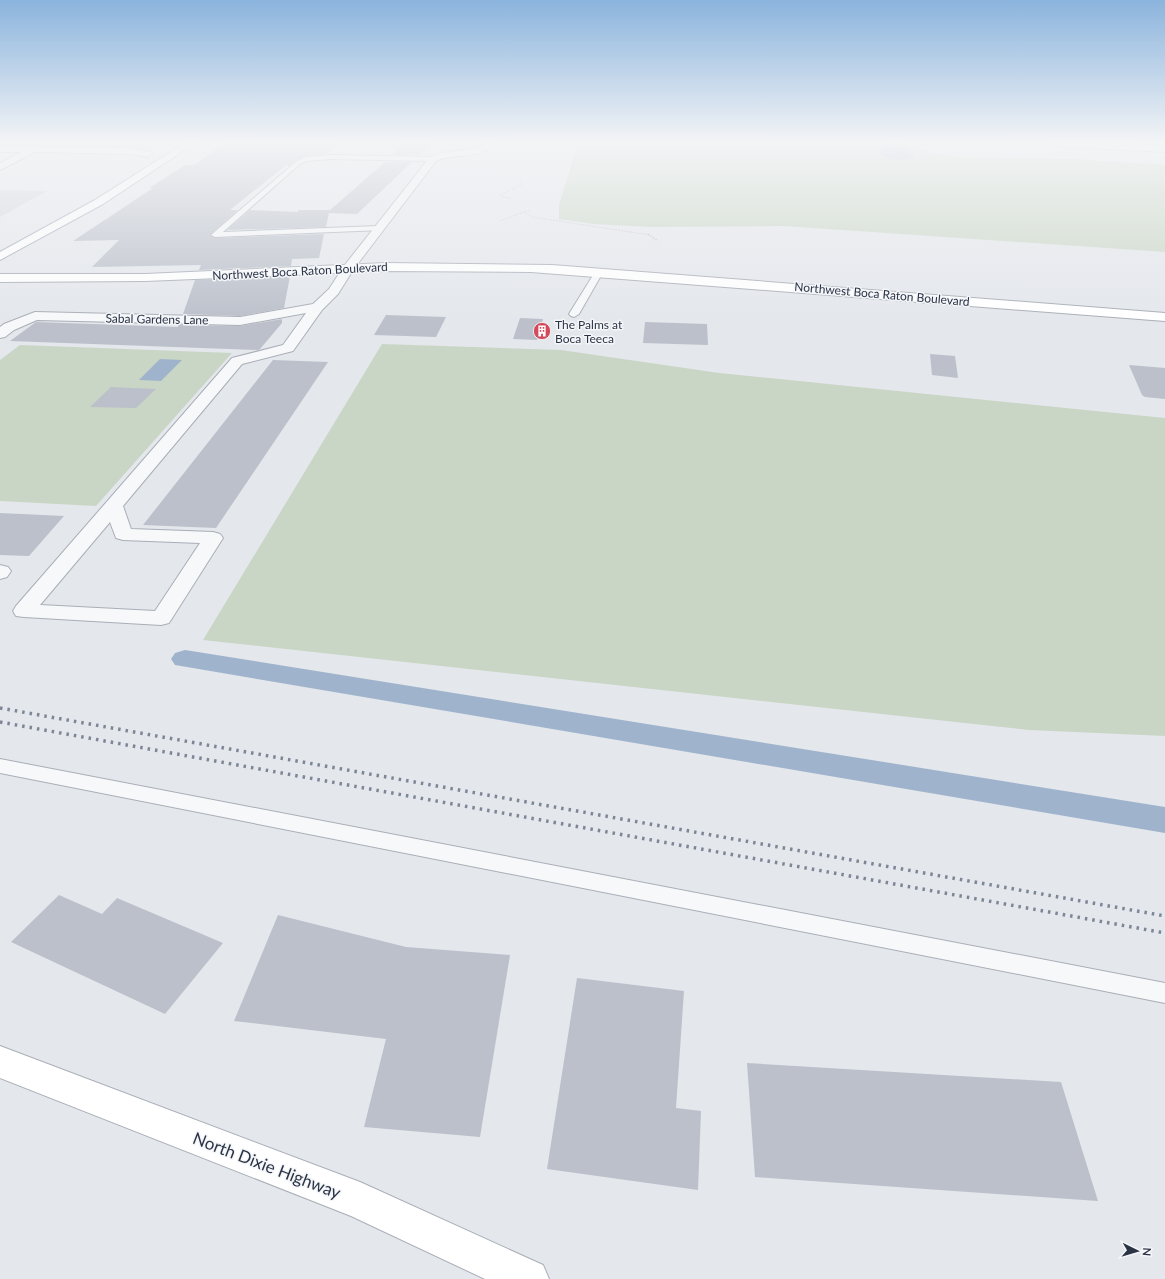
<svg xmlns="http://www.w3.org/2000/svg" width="1165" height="1279" font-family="Lato,sans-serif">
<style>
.built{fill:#d2d6de}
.green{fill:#c9d6c5}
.water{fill:#9fb4cc}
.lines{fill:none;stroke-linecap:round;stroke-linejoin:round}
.canal{fill:#9fb4cc;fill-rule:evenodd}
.building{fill:#bbc0ca}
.lane-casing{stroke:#a9aeb7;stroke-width:2}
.street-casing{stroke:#a9aeb7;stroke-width:2}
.secondary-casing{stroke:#a9aeb7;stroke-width:2}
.primary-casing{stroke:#a3abb8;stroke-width:2}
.path-far1{stroke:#c2c5cb;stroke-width:1;stroke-dasharray:1.5 1.5;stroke-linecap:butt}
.path{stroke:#c2c5cb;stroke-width:1.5;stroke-dasharray:1.5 1.5;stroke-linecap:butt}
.lane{fill:#f7f8fa;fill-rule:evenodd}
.street{fill:#f7f8fa;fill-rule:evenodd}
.secondary{fill:#fff;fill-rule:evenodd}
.primary{fill:#fff;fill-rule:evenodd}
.rail{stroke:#7d8696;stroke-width:3.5;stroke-dasharray:2.5 5;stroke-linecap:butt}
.labels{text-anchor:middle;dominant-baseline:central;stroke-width:3;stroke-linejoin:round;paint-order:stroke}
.far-street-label{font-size:12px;fill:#2b3445;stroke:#f4f6f9}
.far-poi-label{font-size:12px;fill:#2b3445;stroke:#f4f6f9;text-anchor:start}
.near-street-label{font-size:17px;fill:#2b3445;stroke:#f4f6f9}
</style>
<rect width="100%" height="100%" fill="#e4e7ec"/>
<path class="built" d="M0 190 47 191 0 217Z"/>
<path class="green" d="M5 143H151L141 149 126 150 0 147Z
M578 143H909L935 154 958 157 1075 159 1165 165V252L784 226 651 227 594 224 559 219V205Z
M382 344 561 350 719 373 1165 418V736L1029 730 203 640Z
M20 345 232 353 96 506 0 501V360Z"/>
<path class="water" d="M896 143C903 145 911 149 914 156 906 163 887 160 881 153L880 150C885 144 889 143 896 143Z
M160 359 182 360 161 381 139 380Z"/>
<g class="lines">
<path class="canal" d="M185 650 1165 807V833L175 665 171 659 175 653Z"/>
</g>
<path class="building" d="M225 143H339L327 154 306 156 296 160 289 166 286 165 230 210H238L210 235 215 238 324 234 319 258 292 259 291 266 199 270 201 265 92 267 119 240 73 241 153 188H149L185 165H194Z
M402 143H432L420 155H392Z
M385 162H412L357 214 329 213 326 227 227 230 250 210 297 212 299 210H330Z
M290 276 284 308 240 316 183 314 195 280Z
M386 315 446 317 436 337 374 335Z
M520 318 543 319 537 340 513 339Z
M282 319V323L260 349 258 350 10 341 36 322 178 327V325L240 326Z
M645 322 707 324 708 345 643 343Z
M930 354 955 356 958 378 932 375Z
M273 360 328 362 216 528 143 525Z
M1129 365 1165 368V399L1145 397 1142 395Z
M111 387 156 389 136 408 90 407Z
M0 513 64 516 29 556 0 555Z
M59 895 102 914 117 898 223 943 165 1014 11 942Z
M278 915 406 947 510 955 480 1137 364 1127 386 1039 234 1021Z
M577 978 684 991 676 1108 701 1111 698 1190 547 1169Z
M747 1063 1061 1082 1098 1201 755 1177Z"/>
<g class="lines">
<defs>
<path id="lane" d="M329 155 433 157 436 159 433 161 329 159 308 161 301 163 223 232 379 226 383 228 382 230 215 237 211 235 297 161 307 157Z
M599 269 603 272 579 314 574 317 571 316 569 314 595 272Z
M0 759 1165 983V1003L0 773Z"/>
<path id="street" d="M485 143H494C480 161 454 152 436 161L353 270 338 294 322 310 293 351 242 364 123 506 131 529 213 532 220 534 223 538 169 623 161 625 24 617 16 616 13 611 16 606 232 358 283 345 306 313 240 325 37 320 14 330 5 337 0 338V327L4 324 35 312 240 317 313 304 329 289 344 266 430 157C445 149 475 153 485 143ZM110 522 116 538 123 540 200 543 155 611 40 605Z
M1049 143H1106L1165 146V152L1053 146Z
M0 146 130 148 151 152 152 154 148 157 130 154 35 152 0 170V163L22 152H0Z
M0 565 8 567 11 571 7 577 0 579Z"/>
<path id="secondary" d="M386 263 552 265 1165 313V321L531 272 386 271 145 281 0 282V274H145Z
M0 1046 360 1182 543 1265 549 1279H485L351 1216 0 1078Z"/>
<path id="primary" d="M185 143H195L103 204 0 260V252L95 200Z"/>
</defs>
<use href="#lane" class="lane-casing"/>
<use href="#street" class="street-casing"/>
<use href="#secondary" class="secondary-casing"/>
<use href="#primary" class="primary-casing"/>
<path class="path-far1" d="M510 198 502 197 500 195 522 184 521 180 516 179
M525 212 532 217 650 235
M500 221 529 210"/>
<path class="path" d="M648 234 658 241"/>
<use href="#lane" class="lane"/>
<use href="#street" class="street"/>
<use href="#secondary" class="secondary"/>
<use href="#primary" class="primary"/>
<path class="rail" d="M0 708 1165 916
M0 722 1165 933"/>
</g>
<linearGradient id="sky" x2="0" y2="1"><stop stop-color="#8bb4dd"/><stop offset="0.44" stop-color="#f3f4f6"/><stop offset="1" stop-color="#f3f4f6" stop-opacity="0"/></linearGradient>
<rect width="1165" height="322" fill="url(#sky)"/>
<defs>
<symbol id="building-disc" viewBox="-11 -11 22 22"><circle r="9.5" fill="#d1495b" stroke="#f4f6f9"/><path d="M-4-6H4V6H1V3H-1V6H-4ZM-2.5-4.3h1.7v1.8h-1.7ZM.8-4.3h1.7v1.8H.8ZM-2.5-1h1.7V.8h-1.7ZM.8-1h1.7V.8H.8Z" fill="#fff"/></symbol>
</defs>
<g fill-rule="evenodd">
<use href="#building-disc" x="532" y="321" width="20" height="20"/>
</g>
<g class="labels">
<g class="far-street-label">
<text transform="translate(300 271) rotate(-3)">Northwest Boca Raton Boulevard</text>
<text transform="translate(882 294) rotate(5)">Northwest Boca Raton Boulevard</text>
<text transform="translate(157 319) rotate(1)">Sabal Gardens Lane</text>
</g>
<g class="far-poi-label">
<text x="555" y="324">The Palms at<tspan x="555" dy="14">Boca Teeca</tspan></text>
</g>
<g class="near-street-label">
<text transform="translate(267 1165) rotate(21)">North Dixie Highway</text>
</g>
</g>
<g transform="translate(1137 1251) rotate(95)" stroke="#f4f6f9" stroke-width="3" paint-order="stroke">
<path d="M0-3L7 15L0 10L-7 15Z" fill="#2b3445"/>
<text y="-6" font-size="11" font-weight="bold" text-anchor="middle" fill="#2b3445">N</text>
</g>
</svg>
